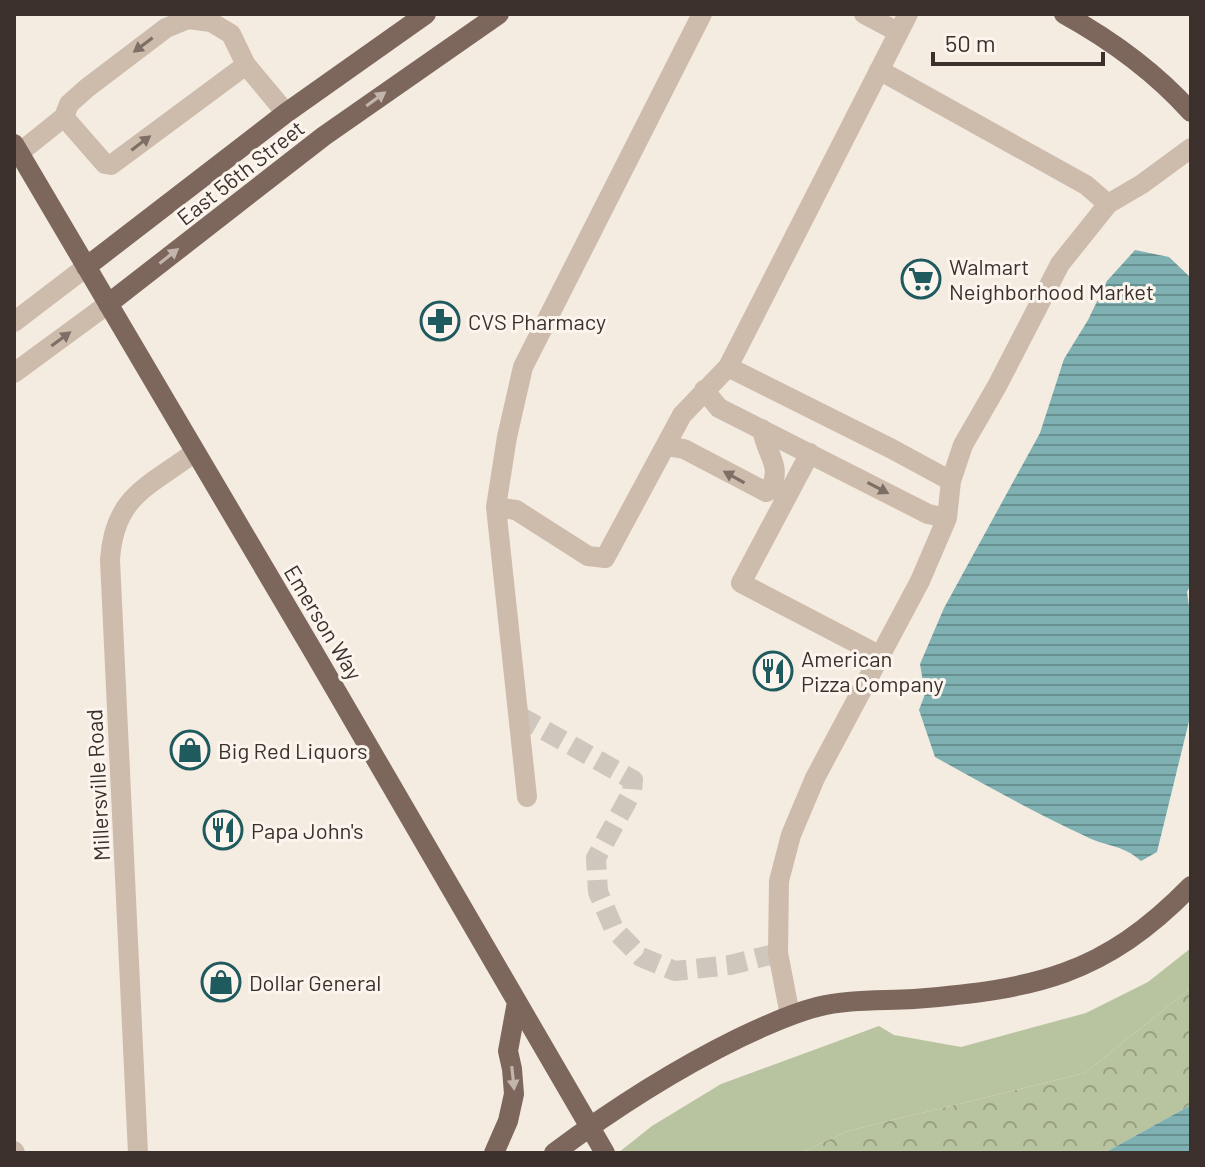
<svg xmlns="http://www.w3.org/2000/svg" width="1205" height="1167" font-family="Barlow,sans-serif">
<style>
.grass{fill:#b8c4a0}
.forest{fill:url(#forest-crowns)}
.water{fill:url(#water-rules)}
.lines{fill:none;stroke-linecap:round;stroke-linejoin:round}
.minor-tunnel{stroke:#cfc6bd;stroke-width:20;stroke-dasharray:20 10;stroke-linecap:butt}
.minor{stroke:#cdbbac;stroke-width:20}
.major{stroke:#7d675c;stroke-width:20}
.oneway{fill:#7d6f65}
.oneway2{fill:#c2b5ac}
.labels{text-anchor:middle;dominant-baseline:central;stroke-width:6;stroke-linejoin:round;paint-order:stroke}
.street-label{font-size:22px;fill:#3b302b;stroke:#fbf5ee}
.poi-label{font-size:22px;fill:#3b302b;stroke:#fbf5ee;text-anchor:start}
</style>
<defs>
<pattern id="forest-crowns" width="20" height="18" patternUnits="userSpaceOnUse" patternTransform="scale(2)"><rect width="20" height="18" fill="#b8c4a0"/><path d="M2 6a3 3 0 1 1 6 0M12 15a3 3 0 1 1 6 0" fill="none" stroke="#97a083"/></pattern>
<pattern id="water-rules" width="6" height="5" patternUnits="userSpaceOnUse" patternTransform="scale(2)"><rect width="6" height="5" fill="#7fb0b2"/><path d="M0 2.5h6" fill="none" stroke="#699091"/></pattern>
</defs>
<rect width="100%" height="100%" fill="#f4ebe1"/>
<path class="grass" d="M1191 948V988L1085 1073 848 1131 800 1153H618L652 1126 721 1084 879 1026 894 1035 961 1047 1086 1013 1148 982Z"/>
<path class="forest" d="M1191 988V1105L1104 1153H800L848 1131 1085 1073Z"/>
<path class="water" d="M1135 250 1169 257 1191 278V584L1187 592 1191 620V713L1157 852 1141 861C1122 844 1106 847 1085 836 1034 812 985 785 935 757L919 710 925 694 920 664 944 608 1040 433 1064 359 1088 320 1107 281Z
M1191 1105V1153H1104Z"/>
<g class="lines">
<path class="minor-tunnel" d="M519 716 633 780 632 792 596 858 598 892 614 929 641 957 675 971 730 965 778 953"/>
<path class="minor" d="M864 14 898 32
M879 70 1086 185 1108 204
M64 117 105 164 111 165 246 65
M19 153 64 117 69 104 87 88 166 28 188 19 211 22 231 34 246 65 286 113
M14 322 86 267
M728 367 892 449 951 481
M14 373 108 304
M704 390 719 408 928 514 947 518
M666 446 684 449 766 492 770 490C783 465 766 455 762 429
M810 453 741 583 881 656
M496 507 516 510 588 556 605 558 682 415 728 367 908 14
M527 797 496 507 507 437 523 367 702 14
M790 1015 778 953 779 881 791 835 815 778 920 581 947 518 951 481 963 445 997 386 1060 264 1108 204 1142 184 1191 148
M14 1151 15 1153
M138 1153 110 560C114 496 148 487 195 452"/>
<path class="major" d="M1064 14C1113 41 1154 71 1191 112
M14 144 313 651 605 1153
M86 267 286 113 426 14
M108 304 324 136 499 14
M494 1153 508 1121 514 1094 512 1069 508 1051 517 1002
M554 1153C613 1109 672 1071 739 1038 764 1026 790 1014 817 1007 847 999 883 1001 914 999 1035 989 1103 976 1191 886"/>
</g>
<defs><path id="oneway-solid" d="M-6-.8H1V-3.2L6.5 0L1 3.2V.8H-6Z" transform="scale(2)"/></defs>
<g class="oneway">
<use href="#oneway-solid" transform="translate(143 45) rotate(143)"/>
<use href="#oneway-solid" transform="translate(141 143) rotate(-37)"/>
<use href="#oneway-solid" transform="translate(61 339) rotate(-36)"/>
<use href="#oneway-solid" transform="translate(734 477) rotate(-151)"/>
<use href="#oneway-solid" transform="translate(878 488) rotate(28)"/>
</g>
<g class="oneway2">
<use href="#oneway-solid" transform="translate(376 99) rotate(-36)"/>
<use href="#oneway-solid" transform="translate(169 256) rotate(-38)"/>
<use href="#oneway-solid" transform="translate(513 1078) rotate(84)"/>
</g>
<defs>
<symbol id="supermarket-ring" viewBox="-11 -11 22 22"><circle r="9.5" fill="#fbf5ee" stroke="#1f5a5e" stroke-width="1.5"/><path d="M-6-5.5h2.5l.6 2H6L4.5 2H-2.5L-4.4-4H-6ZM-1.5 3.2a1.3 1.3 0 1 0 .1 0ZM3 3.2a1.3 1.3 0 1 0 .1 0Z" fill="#1f5a5e"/></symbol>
<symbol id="pharmacy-ring" viewBox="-11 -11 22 22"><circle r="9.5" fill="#fbf5ee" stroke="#1f5a5e" stroke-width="1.5"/><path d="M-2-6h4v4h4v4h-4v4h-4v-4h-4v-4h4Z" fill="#1f5a5e"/></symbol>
<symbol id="restaurant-ring" viewBox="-11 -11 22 22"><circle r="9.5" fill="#fbf5ee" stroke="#1f5a5e" stroke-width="1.5"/><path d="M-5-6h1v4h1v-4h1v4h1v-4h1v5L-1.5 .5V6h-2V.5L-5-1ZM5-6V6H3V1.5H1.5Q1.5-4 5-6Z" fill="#1f5a5e"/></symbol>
<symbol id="shop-ring" viewBox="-11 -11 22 22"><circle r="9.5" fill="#fbf5ee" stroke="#1f5a5e" stroke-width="1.5"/><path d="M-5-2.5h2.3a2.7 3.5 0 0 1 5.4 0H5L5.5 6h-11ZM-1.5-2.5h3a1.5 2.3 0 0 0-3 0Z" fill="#1f5a5e"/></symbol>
</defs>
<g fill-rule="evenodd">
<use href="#supermarket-ring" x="899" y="257" width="44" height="44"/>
<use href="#pharmacy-ring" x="418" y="299" width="44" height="44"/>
<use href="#restaurant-ring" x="751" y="649" width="44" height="44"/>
<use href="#shop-ring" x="168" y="728" width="44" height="44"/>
<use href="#restaurant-ring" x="201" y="808" width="44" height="44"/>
<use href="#shop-ring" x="199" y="960" width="44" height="44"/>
</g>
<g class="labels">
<g class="street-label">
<text transform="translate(240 172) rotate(-38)">East 56th Street</text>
<text transform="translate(324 622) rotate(59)">Emerson Way</text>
<text transform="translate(97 785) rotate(-93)">Millersville Road</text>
</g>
<g class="poi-label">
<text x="949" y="266">Walmart<tspan x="949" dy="25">Neighborhood Market</tspan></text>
<text x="468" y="321">CVS Pharmacy</text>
<text x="801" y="658">American<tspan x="801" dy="25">Pizza Company</tspan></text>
<text x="218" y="750">Big Red Liquors</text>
<text x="251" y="830">Papa John's</text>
<text x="249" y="982">Dollar General</text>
</g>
</g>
<rect width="1205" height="1167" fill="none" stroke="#3b302b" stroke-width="32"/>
<path d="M933 52v12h170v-12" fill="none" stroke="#3b302b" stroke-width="4"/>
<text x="945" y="52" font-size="24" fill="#3b302b" stroke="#fbf5ee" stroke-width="6" paint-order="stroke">50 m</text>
</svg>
